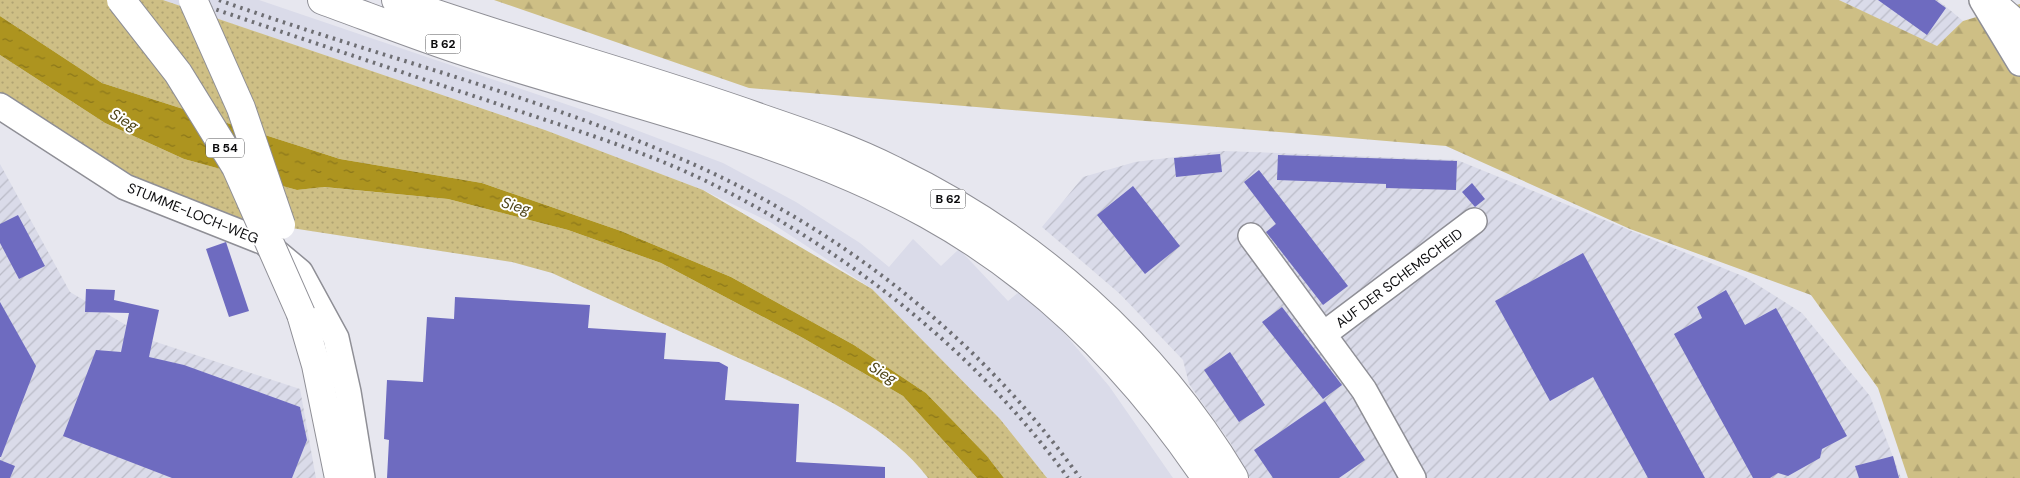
<svg xmlns="http://www.w3.org/2000/svg" width="2020" height="478" font-family="'DM Sans',sans-serif">
<style>
.built{fill:#dadbe9}
.industrial{fill:url(#industrial-furrows)}
.grass{fill:url(#grass-dots)}
.forest{fill:url(#forest-firs)}
.water{fill:url(#water-ripples)}
.building{fill:#6e6bc0}
.lines{fill:none;stroke-linecap:round;stroke-linejoin:round}
.minor-casing{stroke:#8f8f96;stroke-width:28}
.major-casing{stroke:#8f8f96;stroke-width:30}
.highway-casing{stroke:#8f8f96;stroke-width:30}
.minor{stroke:#fff;stroke-width:25}
.major{stroke:#fff;stroke-width:28}
.highway{stroke:#fff;stroke-width:28}
.rail{stroke:#6e6e73;stroke-width:4;stroke-dasharray:2.5 5;stroke-linecap:butt}
.highway-bridge-casing{stroke:#8f8f96;stroke-width:30;stroke-linecap:butt}
.highway-bridge{stroke:#fff;stroke-width:28}
.labels{text-anchor:middle;dominant-baseline:central;stroke-width:4;stroke-linejoin:round;paint-order:stroke}
.shield{fill:#fff;stroke:#545456;stroke-width:1}
.shield-label{font-size:12px;font-weight:bold;fill:#0b0b0d}
.street-label{font-size:14px;fill:#0b0b0d;stroke:#fff}
.water-label{font-size:15px;font-style:italic;fill:#4e4417;stroke:#fff}
</style>
<defs>
<pattern id="industrial-furrows" width="10" height="10" patternUnits="userSpaceOnUse" patternTransform="scale(1.25)"><rect width="10" height="10" fill="#dadbe9"/><path d="M-1 1l2-2M0 10L10 0M9 11l2-2" fill="none" stroke="#babbc7"/></pattern>
<pattern id="grass-dots" width="8" height="8" patternUnits="userSpaceOnUse" patternTransform="scale(1.25)"><rect width="8" height="8" fill="#cebf85"/><path d="M2 2h.1M6 6h.1" fill="none" stroke="#b0a372" stroke-width="1.8" stroke-linecap="round"/></pattern>
<pattern id="forest-firs" width="22" height="20" patternUnits="userSpaceOnUse" patternTransform="scale(1.25)"><rect width="22" height="20" fill="#cebf85"/><path d="M5 1l3.5 6h-7zM16 11l3.5 6h-7z" fill="#b0a372"/></pattern>
<pattern id="water-ripples" width="26" height="14" patternUnits="userSpaceOnUse" patternTransform="scale(1.25)"><rect width="26" height="14" fill="#ad941f"/><path d="M2 4q2-2 4 0t4 0M15 11q2-2 4 0t4 0" fill="none" stroke="#8b771a"/></pattern>
</defs>
<rect width="100%" height="100%" fill="#e7e7ef"/>
<path class="built" d="M163 0H259L586 111 723 163 796 202 860 243 889 267 913 239 941 266 959 249 1008 301 1025 287 1109 386 1173 478H1047L1000 419 872 289 770 222 703 190 545 130Z"/>
<path class="industrial" d="M1839 0H1938L1963 21 1937 47Z
M1224 151 1457 160 1745 277 1802 313 1870 396 1901 478H1250L1230 442 1189 384 1183 360 1120 294 1042 227 1083 177 1135 162Z
M0 164 70 292 153 341 300 389 316 478H0Z"/>
<path class="grass" d="M0 0H163L545 130 703 190 872 289 1000 419 1047 478H1004L987 456 926 393 854 345 731 277 621 231 482 183 340 159 102 83 0 16Z
M0 55 105 123 184 159 297 190 323 187 448 199 568 230 661 263 803 338 903 396 977 478H928C885 419 786 380 721 350 664 324 608 299 552 273L512 262 188 212 0 106Z"/>
<path class="forest" d="M494 0H1839L1937 46 1963 21 2020 4V478H1908L1878 388 1811 295 1630 229 1446 146 749 88Z"/>
<path class="water" d="M0 16 102 83 340 159 482 183 621 231 731 277 854 345 926 393 987 456 1004 478H977L903 396 803 338 661 263 568 230 448 199 324 187 297 190 184 159 105 123 0 55Z"/>
<path class="building" d="M1878 0H1935L1946 8 1927 35Z
M1220 154 1222 172 1176 177 1174 158Z
M1278 155 1457 161 1456 190 1386 188V184L1277 180Z
M1259 170 1348 286 1323 305 1266 232 1276 224 1244 182Z
M1472 183 1485 199 1475 207 1462 192Z
M1133 186 1180 246 1145 274 1097 215Z
M18 215 45 266 19 279 0 243V224Z
M226 242 249 311 229 317 206 249Z
M1583 253 1705 478H1648L1593 377 1550 401 1495 301Z
M86 289 115 290 114 300 159 310 149 357 184 365 300 407 307 440 292 478H172L63 436 96 350 121 352 129 313 85 312Z
M1726 290 1745 325 1776 308 1847 436 1822 449 1820 458 1788 476 1778 473 1770 478H1753L1674 334 1702 318 1697 307Z
M455 297 590 305 588 328 666 333 664 359 719 362 728 367 725 400 799 404 796 462 885 467V478H387L389 440 384 439 387 380 423 382 427 317 454 319Z
M0 302 36 366 1 457H0Z
M1282 307 1342 385 1323 399 1262 322Z
M1230 352 1265 405 1239 422 1204 370Z
M1325 401 1365 460 1339 478H1273L1254 450Z
M1893 456 1899 478H1859L1855 466Z
M0 460 15 466 10 478H0Z"/>
<g class="lines">
<defs>
<path id="minor" d="M1982 0 2020 63
M0 106 125 187 264 242 300 272 336 338 348 392 362 478
M1251 236 1364 390 1413 478
M1324 334 1474 221"/>
<path id="major" d="M1989 0 2020 27"/>
<path id="highway" d="M322 0C366 16 409 33 454 48 612 101 779 133 927 214 1041 277 1133 370 1206 478
M396 0C518 44 644 76 766 120 810 135 854 150 895 171 1034 238 1155 346 1234 478
M301 314 316 365 339 478"/>
</defs>
<use href="#minor" class="minor-casing"/>
<use href="#major" class="major-casing"/>
<use href="#highway" class="highway-casing"/>
<use href="#minor" class="minor"/>
<use href="#major" class="major"/>
<use href="#highway" class="highway"/>
<path class="rail" d="M188 0C288 34 389 68 489 101 562 126 637 148 706 181 847 250 975 350 1068 478
M219 0C380 58 550 98 706 170 854 239 985 345 1080 478"/>
<defs>
<path id="highway-bridge" d="M121 0 178 73 236 167 301 314
M193 0 241 108 281 225"/>
</defs>
<use href="#highway-bridge" class="highway-bridge-casing"/>
<use href="#highway-bridge" class="highway-bridge"/>
</g>
<g class="labels">
<g class="shield">
<rect x="425.5" y="34.5" width="35" height="19" rx="4"/>
<rect x="206" y="138.5" width="38" height="19" rx="4"/>
<rect x="930.5" y="189.5" width="35" height="19" rx="4"/>
</g>
<g class="shield-label">
<text x="443" y="44">B 62</text>
<text x="225" y="148">B 54</text>
<text x="948" y="199">B 62</text>
</g>
<g class="street-label">
<text transform="translate(193 213) rotate(22)">STUMME-LOCH-WEG</text>
<text transform="translate(1399 278) rotate(-37)">AUF DER SCHEMSCHEID</text>
</g>
<g class="water-label">
<text transform="translate(124 120) rotate(30)">Sieg</text>
<text transform="translate(516 206) rotate(16)">Sieg</text>
<text transform="translate(883 373) rotate(31)">Sieg</text>
</g>
</g>
</svg>
